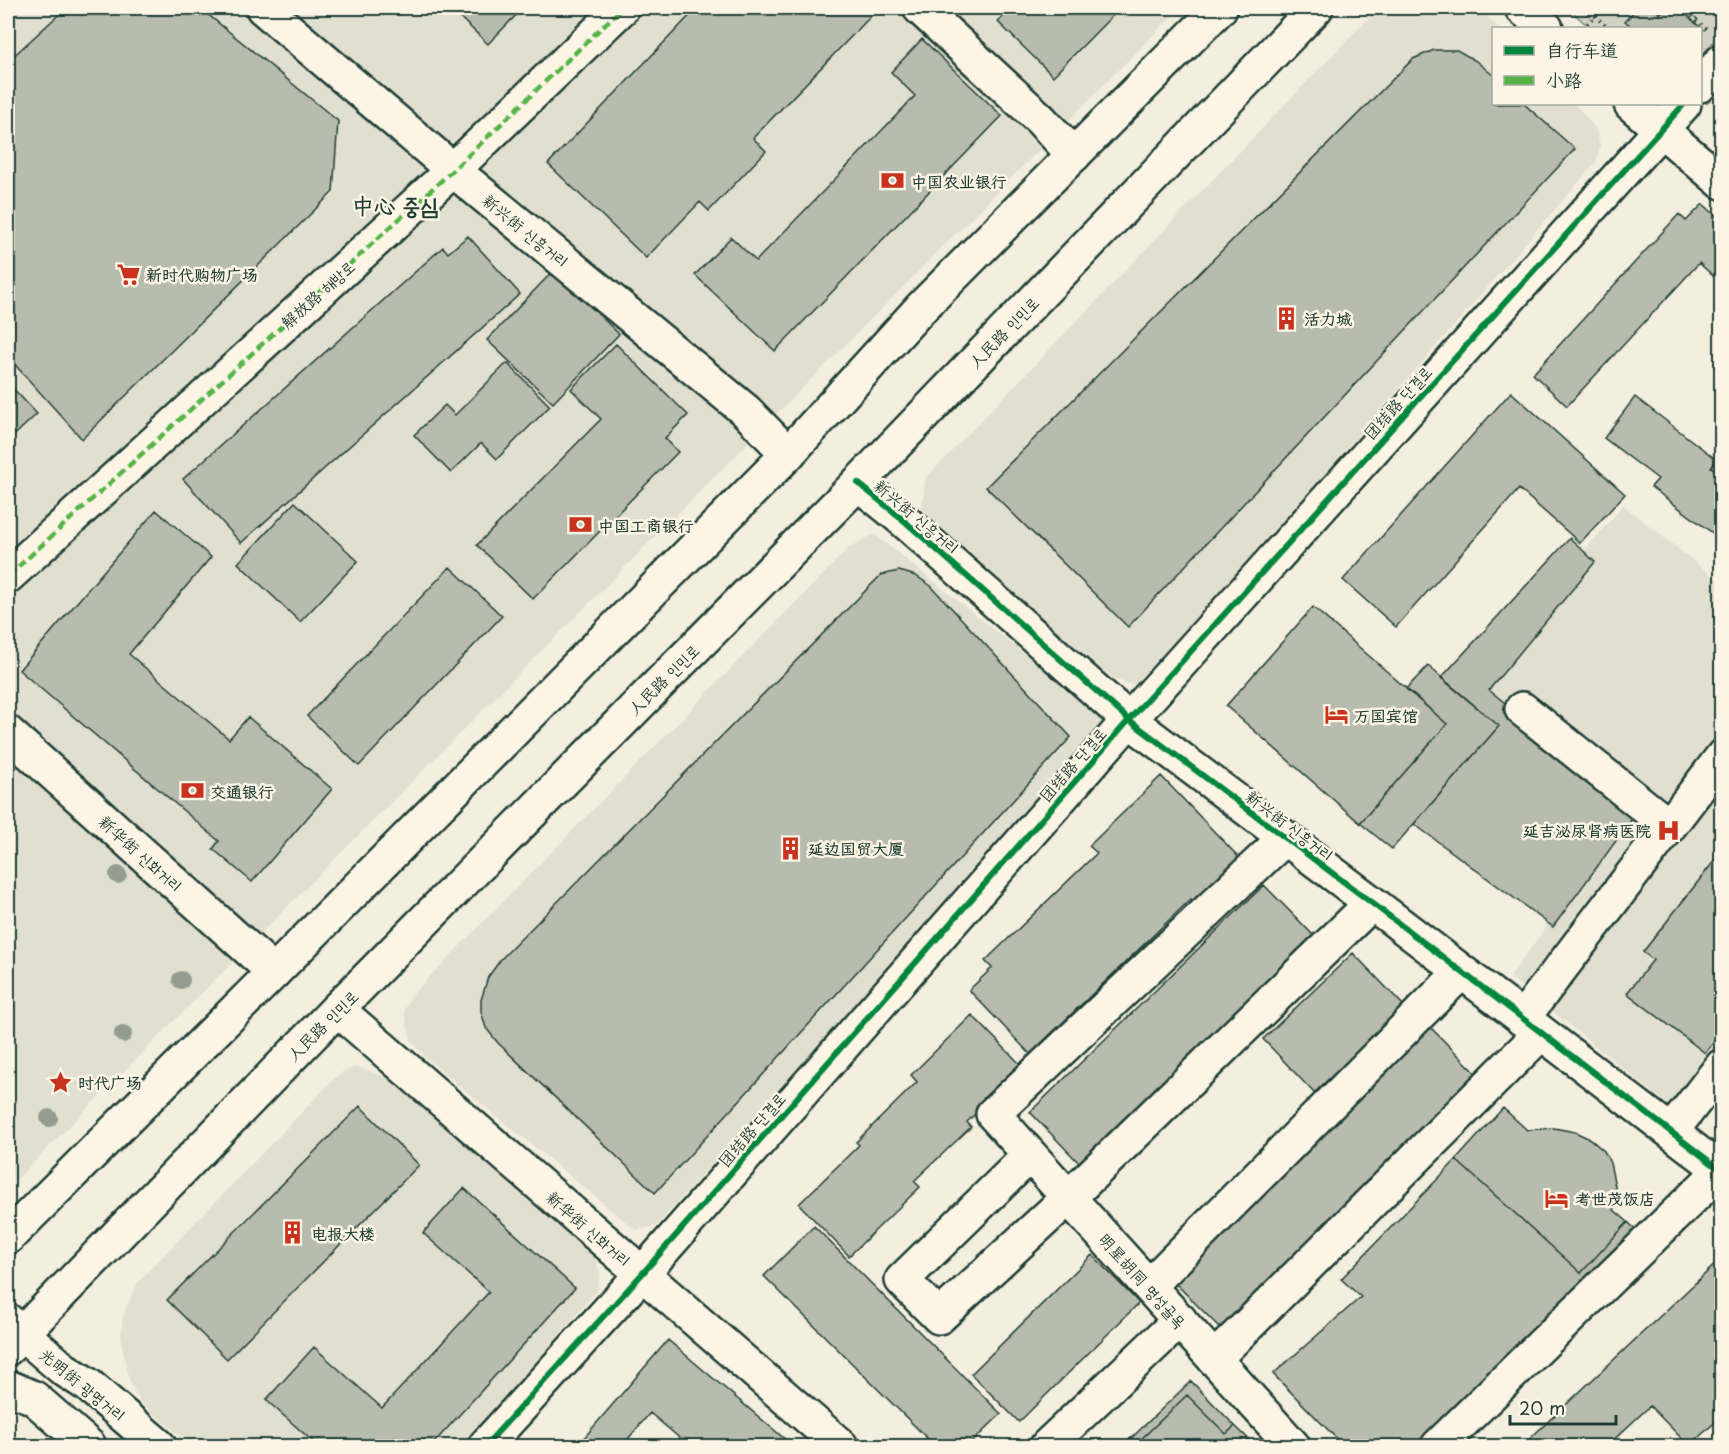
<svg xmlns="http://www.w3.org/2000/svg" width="1729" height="1454" font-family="'Playpen Sans','LXGW WenKai TC','Poor Story',sans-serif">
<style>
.built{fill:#e1dfd0}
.green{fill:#d0d1c2;stroke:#78877b;stroke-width:1.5}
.building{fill:#b8bcae;stroke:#1f3d34;stroke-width:1.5}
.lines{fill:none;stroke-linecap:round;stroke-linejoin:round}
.minor-casing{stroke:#1f3d34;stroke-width:38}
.major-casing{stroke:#1f3d34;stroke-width:38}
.path{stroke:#1f3d34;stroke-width:4;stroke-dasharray:1.5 4.5;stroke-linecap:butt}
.minor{stroke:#fcf5e5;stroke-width:33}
.major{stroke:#fcf5e5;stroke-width:33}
.quiet{stroke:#55b346;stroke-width:4.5;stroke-dasharray:9 4.5;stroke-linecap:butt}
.cycleway-casing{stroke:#fcf5e5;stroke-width:10}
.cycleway{stroke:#00873e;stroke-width:6}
.tree{fill:#929d90}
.labels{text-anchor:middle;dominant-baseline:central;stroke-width:5;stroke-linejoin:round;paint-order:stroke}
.poi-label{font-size:16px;font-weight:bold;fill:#1f3d34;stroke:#fcf5e5;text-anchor:start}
.street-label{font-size:16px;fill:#1f3d34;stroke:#fcf5e5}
.district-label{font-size:22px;font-weight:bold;fill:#1f3d34;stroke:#fcf5e5}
</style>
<rect width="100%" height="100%" fill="#f3eede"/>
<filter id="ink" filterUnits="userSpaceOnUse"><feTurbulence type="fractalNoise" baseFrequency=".0167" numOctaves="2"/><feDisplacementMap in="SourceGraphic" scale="12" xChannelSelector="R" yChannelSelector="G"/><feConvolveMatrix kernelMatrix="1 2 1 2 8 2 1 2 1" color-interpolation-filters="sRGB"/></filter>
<g filter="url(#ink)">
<path class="built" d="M8 8H1180L8 1188Z
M1378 8H1478L1499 28H1494V104H1575L1596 129 1600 146 1596 162 1150 675 1140 683 1128 684 1114 679 928 527 921 514 926 478Z
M1623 505 1721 583V1074L1687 1120 1510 977 1603 849 1474 686Z
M874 534 1101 715V729L656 1226 636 1230 427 1059 411 1040 404 1011 411 996 849 548Z
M358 1067 388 1078 587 1248 597 1262 600 1274 598 1289 464 1446H192L141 1403 133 1389 127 1373 121 1338 123 1315 138 1282 334 1079 344 1071Z"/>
<path class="green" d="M1568 8H1721V33L1701 56 1700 28H1590Z"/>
<path class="building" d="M66 8H200L338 121 333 192 82 439 8 357V61Z
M450 8H523L488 44Z
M697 8H865L872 15 753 138 766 151 709 211 700 202 646 258 548 164Z
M1012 8H1120L1053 76 998 22Z
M1637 8H1654L1660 14 1666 8H1679L1703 30 1700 33V28H1633L1625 21Z
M922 39 1002 116 775 351 695 275 731 237 756 261 915 96 891 72Z
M1434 50H1457L1476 61 1494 76V104H1524L1575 149 1128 627 986 487 1413 59Z
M1703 204 1722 221V284L1699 263 1567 406 1533 374 1679 214 1686 221Z
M468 236 520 294 241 543 183 479 443 247 448 253Z
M553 271 619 334 553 403 487 340Z
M616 344 688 415 665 438 678 452 533 599 477 545 601 419 571 389Z
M507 363 550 406 497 459 481 443 451 473 414 435 445 405 455 415Z
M8 383 37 414 8 441Z
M1511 392 1625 494 1580 543 1519 489 1396 627 1343 580Z
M1635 397 1717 460 1711 467 1722 474V540L1651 487 1658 479 1604 438Z
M295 502 358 561 300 622 238 563Z
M156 510 211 557 129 654 229 739 248 717 332 789 252 882 213 849 219 841 19 670Z
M1570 538 1595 562 1489 690 1638 811 1553 927 1414 824 1499 726 1441 678Z
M450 567 502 616 359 766 307 716Z
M899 571 916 576 931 586 1071 737 655 1193 498 1043 486 1028 481 1011V1000L488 977 501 959 881 575Z
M1313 607 1447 724 1360 823 1226 706Z
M1428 666 1499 726 1392 849 1360 823 1447 724 1406 689Z
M1161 776 1250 869 1204 912 1191 899 1030 1054 969 990 992 968 985 961 1097 853 1089 846Z
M1722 851V988L1715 997 1722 1002V1032L1705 1053 1627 993 1653 960 1643 952Z
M1264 885 1316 938 1082 1166 1030 1112Z
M1353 953 1405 1007 1314 1093 1263 1039Z
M972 1015 1023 1067 967 1122 971 1127 914 1181 920 1187 849 1256 799 1204 859 1145 856 1142 917 1082 911 1075Z
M1426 1023 1481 1078 1226 1334 1171 1279Z
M360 1106 419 1165 227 1359 167 1300Z
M1503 1108 1527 1130 1554 1128 1575 1132 1590 1139 1604 1151 1610 1163 1615 1186 1614 1210 1628 1222 1581 1273 1456 1160Z
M1456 1160 1581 1273 1628 1222 1643 1237 1427 1446H1344L1273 1374 1361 1297 1341 1279Z
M464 1188 575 1288 431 1446H318L266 1400 314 1347 382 1408 489 1292 423 1233Z
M814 1226 1001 1414 968 1446H935L764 1276Z
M1092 1255 1139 1303 1019 1422 971 1374Z
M1722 1258V1416L1689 1446 1650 1406 1607 1446H1522Z
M668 1340 793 1446H689L650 1413 622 1446H577Z
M1191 1381 1235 1426 1226 1434 1187 1395 1134 1446H1123Z
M1187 1395 1226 1434 1235 1426 1256 1446H1134Z"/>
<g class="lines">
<defs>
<path id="minor" d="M263 8 453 170 746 411 788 454
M920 8 1040 119 1074 155
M1522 8 1546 28
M1700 85 1722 61
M1631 104 1722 182
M858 483 901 518 1129 720 1372 903 1722 1171
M8 576 453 170 622 8
M1522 709 1669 826
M8 733 274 972
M1285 838 993 1114 1293 1446
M337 1009 841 1446
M1522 1019 1722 757
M1671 1132 1722 1066
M1030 1155 902 1280 939 1317 1069 1197 1372 903
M1149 1286 1461 972
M1214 1359 1541 1033
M485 1446 642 1274 1129 720 1684 104
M1047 1446 1180 1320
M1438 1446 1721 1170"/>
<path id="major" d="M8 1237 274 972 788 454 921 308 1220 8
M8 1321 62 1368 88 1385 159 1446
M8 1348 337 1009 858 483 1316 8
M8 1387 34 1398 89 1446"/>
</defs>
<use href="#minor" class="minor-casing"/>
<use href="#major" class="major-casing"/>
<path class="path" d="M1683 8 1708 31
M1595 16 1608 28
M1696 19 1706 8
M1583 28 1603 8
M1632 28H1633"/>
<use href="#minor" class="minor"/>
<use href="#major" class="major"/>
<path class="quiet" d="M8 576 453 170 622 8"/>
<defs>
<path id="cycleway" d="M858 483 901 518 1129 720 1372 903 1722 1171
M485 1446 642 1274 1129 720 1684 104"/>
</defs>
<use href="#cycleway" class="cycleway-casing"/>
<use href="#cycleway" class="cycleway"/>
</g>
<g class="tree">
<circle cx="118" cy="875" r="9"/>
<circle cx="181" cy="980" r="9"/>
<circle cx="123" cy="1034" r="9"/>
<circle cx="49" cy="1118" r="9"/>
</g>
</g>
<defs>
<symbol id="bank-bare" viewBox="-9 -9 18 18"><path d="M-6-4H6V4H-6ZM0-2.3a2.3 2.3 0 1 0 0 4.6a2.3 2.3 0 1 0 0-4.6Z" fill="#c8321e" stroke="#fcf5e5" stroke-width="2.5" paint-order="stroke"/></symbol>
<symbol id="supermarket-bare" viewBox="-9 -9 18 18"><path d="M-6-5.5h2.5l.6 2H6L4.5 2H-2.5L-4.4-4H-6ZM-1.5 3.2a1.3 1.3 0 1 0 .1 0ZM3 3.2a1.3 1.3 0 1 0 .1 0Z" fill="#c8321e" stroke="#fcf5e5" stroke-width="2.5" paint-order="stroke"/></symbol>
<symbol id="building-bare" viewBox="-9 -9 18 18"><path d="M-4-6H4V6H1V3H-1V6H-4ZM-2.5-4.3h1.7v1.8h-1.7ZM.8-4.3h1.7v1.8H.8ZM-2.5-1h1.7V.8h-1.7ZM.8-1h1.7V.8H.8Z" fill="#c8321e" stroke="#fcf5e5" stroke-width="2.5" paint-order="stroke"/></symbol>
<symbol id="hotel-bare" viewBox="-9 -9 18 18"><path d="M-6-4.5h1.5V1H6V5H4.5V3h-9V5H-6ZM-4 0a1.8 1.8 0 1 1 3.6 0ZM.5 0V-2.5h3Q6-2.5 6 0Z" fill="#c8321e" stroke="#fcf5e5" stroke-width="2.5" paint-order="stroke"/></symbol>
<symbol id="hospital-bare" viewBox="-9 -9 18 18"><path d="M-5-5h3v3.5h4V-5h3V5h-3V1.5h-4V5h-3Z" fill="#c8321e" stroke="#fcf5e5" stroke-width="2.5" paint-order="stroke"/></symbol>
<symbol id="sight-bare" viewBox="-9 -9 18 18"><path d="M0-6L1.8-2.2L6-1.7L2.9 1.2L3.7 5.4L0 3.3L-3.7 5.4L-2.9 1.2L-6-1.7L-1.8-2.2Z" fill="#c8321e" stroke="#fcf5e5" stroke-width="2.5" paint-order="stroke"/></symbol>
</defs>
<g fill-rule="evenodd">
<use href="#bank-bare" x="876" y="164" width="33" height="33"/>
<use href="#supermarket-bare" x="112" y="258" width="33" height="33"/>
<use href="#building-bare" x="1270" y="302" width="33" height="33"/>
<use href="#bank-bare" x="564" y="508" width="33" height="33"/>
<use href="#hotel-bare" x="1320" y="698" width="33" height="33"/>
<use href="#bank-bare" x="176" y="774" width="33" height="33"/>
<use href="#hospital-bare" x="1652" y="814" width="33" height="33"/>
<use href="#building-bare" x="774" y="832" width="33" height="33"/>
<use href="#sight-bare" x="44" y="1066" width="33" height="33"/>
<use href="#hotel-bare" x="1540" y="1182" width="33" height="33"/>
<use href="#building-bare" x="276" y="1216" width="33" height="33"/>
</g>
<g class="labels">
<g class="poi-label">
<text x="911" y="181">中国农业银行</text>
<text x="146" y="274">新时代购物广场</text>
<text x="1304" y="318">活力城</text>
<text x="598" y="525">中国工商银行</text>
<text x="1354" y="715">万国宾馆</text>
<text x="210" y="791">交通银行</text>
<text x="1651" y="830" text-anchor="end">延吉泌尿肾病医院</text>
<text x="808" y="848">延边国贸大厦</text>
<text x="78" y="1082">时代广场</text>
<text x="1575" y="1198">考世茂饭店</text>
<text x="311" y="1233">电报大楼</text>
</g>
<g class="street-label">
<text transform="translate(526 230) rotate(39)">新兴街 신흥거리</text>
<text transform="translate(317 294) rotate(-42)">解放路 해방로</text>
<text transform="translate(1003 332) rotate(-46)">人民路 인민로</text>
<text transform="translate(1397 402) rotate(-48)">团结路 단결로</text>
<text transform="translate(917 516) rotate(40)">新兴街 신흥거리</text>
<text transform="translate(663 679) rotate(-45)">人民路 인민로</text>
<text transform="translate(1072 764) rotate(-49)">团结路 단결로</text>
<text transform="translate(1290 825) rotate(37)">新兴街 신흥거리</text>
<text transform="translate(141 853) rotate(42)">新华街 신화거리</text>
<text transform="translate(322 1025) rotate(-45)">人民路 인민로</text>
<text transform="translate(751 1129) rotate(-49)">团结路 단결로</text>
<text transform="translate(589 1228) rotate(41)">新华街 신화거리</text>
<text transform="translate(1143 1280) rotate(48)">明星胡同 명성골목</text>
<text transform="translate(83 1384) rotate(39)">光明街 광명거리</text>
</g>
<g class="district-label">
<text x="395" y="204">中心 중심</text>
</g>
</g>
<rect width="1729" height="1454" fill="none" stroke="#fcf5e5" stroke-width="30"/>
<rect x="15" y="15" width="1699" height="1424" fill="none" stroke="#1f3d34" stroke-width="2" filter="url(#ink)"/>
<rect x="1492" y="27" width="210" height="78" fill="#fcf5e5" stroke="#a4ab9e" stroke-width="1.5"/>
<rect x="1504" y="46" width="30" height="9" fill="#00873e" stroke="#a4ab9e" stroke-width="1.5"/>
<text x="1546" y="57" font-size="18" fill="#1f3d34">自行车道</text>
<rect x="1504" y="76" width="30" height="9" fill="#55b346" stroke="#a4ab9e" stroke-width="1.5"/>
<text x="1546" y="87" font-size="18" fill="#1f3d34">小路</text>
<path d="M1510 1415v9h106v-9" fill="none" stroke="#1f3d34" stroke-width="3"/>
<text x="1519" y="1415" font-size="18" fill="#1f3d34" stroke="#fcf5e5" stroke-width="4.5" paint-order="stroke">20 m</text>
</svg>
